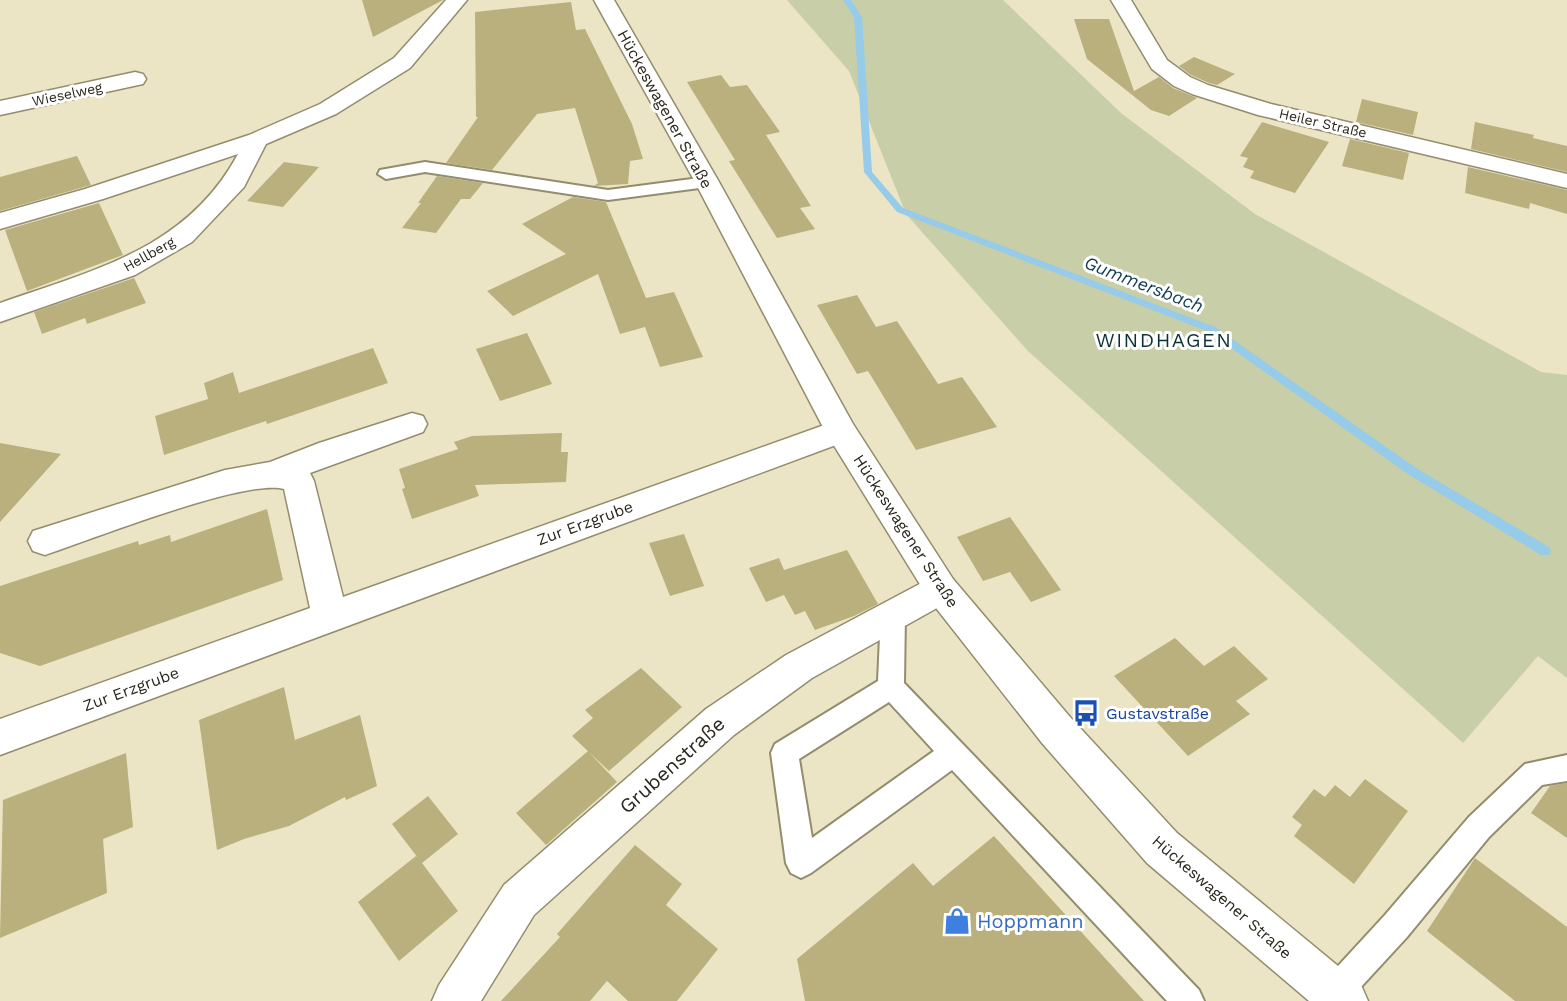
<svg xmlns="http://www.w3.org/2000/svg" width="1567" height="1001" font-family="'Work Sans',sans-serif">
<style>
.green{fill:#c7cea8}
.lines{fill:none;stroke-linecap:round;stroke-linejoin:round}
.stream{fill:#96cbe9;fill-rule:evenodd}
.building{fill:#b9b07d}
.service-casing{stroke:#928d6e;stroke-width:4}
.minor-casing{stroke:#928d6e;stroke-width:3}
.tertiary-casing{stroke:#928d6e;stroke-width:3}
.service{fill:#fff;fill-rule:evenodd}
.minor{fill:#fff;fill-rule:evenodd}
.tertiary{fill:#fff;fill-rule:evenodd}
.labels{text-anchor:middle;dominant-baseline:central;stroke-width:6;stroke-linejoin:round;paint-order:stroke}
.far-street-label{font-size:14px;fill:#2a281c;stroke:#fff}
.street-label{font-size:16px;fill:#2a281c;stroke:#fff}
.transit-label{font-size:16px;fill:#164399;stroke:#fff;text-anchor:start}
.water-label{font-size:18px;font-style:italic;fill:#113d52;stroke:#fff}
.quarter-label{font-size:20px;letter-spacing:1.5px;fill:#0c3033;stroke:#fff}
.near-street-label{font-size:20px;fill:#2a281c;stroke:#fff}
.near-shop-label{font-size:20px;fill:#366cbe;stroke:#fff;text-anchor:start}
</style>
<rect width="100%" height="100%" fill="#ebe5c5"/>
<path class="green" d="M787 0H1003L1121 113 1255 214 1541 372 1567 375V678L1538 656 1463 743 1028 351 906 214 849 71Z"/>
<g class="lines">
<path class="stream" d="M843 0H851L862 17 872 172 903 208 1215 327 1416 468 1549 547 1551 551 1549 555H1541L1408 474 1207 331 897 212 864 172 854 17Z"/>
</g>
<path class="building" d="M362 0H443L373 37Z
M571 2 576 30 585 29 632 124 643 159 630 161 628 184 594 186 598 183 575 108 537 114 492 170 446 163 478 117H476L475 12Z
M1074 19H1109L1134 91 1159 77 1173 88 1197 98 1169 116 1151 110 1087 59Z
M1194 57 1235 74 1217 85 1209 83 1191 75 1179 66Z
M721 75 730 87 747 85 780 132 766 135 811 206 800 208 815 229 777 238 729 161 735 160 687 82Z
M1362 99 1418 112 1413 135 1356 122Z
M1262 122 1329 142 1295 193 1250 178 1254 171 1243 167 1248 158 1240 156Z
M1475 122 1534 135 1533 138 1567 146V172L1471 149Z
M1350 139 1409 153 1403 180 1342 166Z
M77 156 91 185 0 211V177Z
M284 162 319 167 283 207 247 201Z
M1468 167 1567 190V214L1530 203 1529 209 1465 193Z
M437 176 483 183 470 199H461L436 233 402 228 421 203H418Z
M573 197 606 202 646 298 674 292 703 357 660 367 645 327 620 334 598 274 513 316 487 291 566 254 522 224Z
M99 203 123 255 27 291 5 230Z
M134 278 146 303 87 324 85 318 42 334 34 312Z
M857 295 876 327 897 321 938 384 962 377 997 427 916 450 868 371 857 374 817 305Z
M527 333 552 384 500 401 476 349Z
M373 348 388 383 267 424 266 421 164 455 155 416 208 399 204 383 233 372 239 393Z
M562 433 561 452H568L566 482 475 485 479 496 412 519 402 489 405 488 399 469 458 449 454 442 472 436Z
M0 443 61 454 0 522Z
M267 509 283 580 40 666 0 653V586L138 541 139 545 170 535 171 542Z
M1010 517 1061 590 1031 602 1010 572 983 581 957 537Z
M684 534 704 586 670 596 649 543Z
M847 550 878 604 854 616 815 630 805 611 795 615 784 595 766 602 749 568 779 558 784 570Z
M1175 638 1204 666 1234 646 1268 679 1236 701 1250 714 1188 756 1114 676Z
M641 668 682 707 609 771 572 736 593 718 585 710Z
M284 687 295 740 360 715 377 786 346 800 345 797 289 826 244 839 217 850 199 720Z
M588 751 617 782 546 845 516 813Z
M126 753 133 827 103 839 107 893 0 938 3 800Z
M1365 779 1408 811 1354 884 1294 836 1302 825 1292 817 1314 789 1325 797 1335 785 1350 797Z
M1567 783V838L1531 813 1550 786Z
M428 796 458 834 422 863 458 911 399 961 358 902 416 856 418 858 392 824Z
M994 836 1144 1001H805L797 959 913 863 933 886Z
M635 845 682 884 666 905 718 949 677 1001H628L607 981 590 1001H501L560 937 557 934Z
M1475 858 1567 927V1001H1515L1427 931Z"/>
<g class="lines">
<defs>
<path id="service" d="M425 162 608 190 707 177 715 182 707 187 608 200 425 172 386 179 378 174 380 170Z
M893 604 902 607 905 614 904 683 1199 990 1204 1001H1167L952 770 811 873 801 878 791 873 786 863 771 753 775 744 878 681 881 614 884 607ZM889 702 934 751 812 838 799 759Z
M1567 755V781L1542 785 1489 837 1407 937 1348 1001H1311L1316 990 1385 915 1469 817 1525 764Z"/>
<path id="minor" d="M446 0H467L410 68 336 114 266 144 244 187 192 242 135 275 0 322V303C94 270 187 249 238 154L103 199 0 229V213L85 189 249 135 320 104 394 58Z
M1111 0H1131L1167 60 1190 77 1208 85 1271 104 1567 174V188L1258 115 1192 94 1174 86 1152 69Z
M135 72 143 74 146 79 143 84 0 115V101Z
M412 413 423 416 427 424 423 432 310 473 314 481 343 597 830 423 841 420 852 423 857 431 852 439 0 755V719L310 608 284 489C246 478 90 540 45 555L33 551 28 541 33 531 225 470 270 462 319 443Z
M941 574 953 579 959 589 953 599 812 678 734 735 534 915 481 1001H432L439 985 504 885 706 709 786 655 929 579Z"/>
<path id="tertiary" d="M594 0H614L719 182 853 424 953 579 1070 717 1177 833 1361 985 1368 1001H1309L1147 863 1042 743 929 599 825 431 695 182Z"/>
</defs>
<use href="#service" class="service-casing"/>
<use href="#minor" class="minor-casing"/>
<use href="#tertiary" class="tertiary-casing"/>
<use href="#service" class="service"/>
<use href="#minor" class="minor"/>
<use href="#tertiary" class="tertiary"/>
</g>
<defs>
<symbol id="bus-bare" viewBox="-9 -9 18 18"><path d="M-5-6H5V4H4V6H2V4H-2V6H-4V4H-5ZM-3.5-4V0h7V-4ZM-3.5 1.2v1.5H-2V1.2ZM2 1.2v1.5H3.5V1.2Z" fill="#1a4fb4" stroke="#fff" stroke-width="2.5" paint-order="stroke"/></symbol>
<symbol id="shop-bare" viewBox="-9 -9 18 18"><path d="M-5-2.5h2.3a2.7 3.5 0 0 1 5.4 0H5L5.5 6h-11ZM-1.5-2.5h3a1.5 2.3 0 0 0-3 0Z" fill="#3f7fe0" stroke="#fff" stroke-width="2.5" paint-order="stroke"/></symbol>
</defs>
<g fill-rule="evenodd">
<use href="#bus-bare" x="1067" y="694" width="38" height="38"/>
<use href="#shop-bare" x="938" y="902" width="38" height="38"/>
</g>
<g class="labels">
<g class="far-street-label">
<text transform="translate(67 94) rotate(-12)">Wieselweg</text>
<text transform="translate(1323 123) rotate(13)">Heiler Straße</text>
<text transform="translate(149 254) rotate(-29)">Hellberg</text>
</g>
<g class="street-label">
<text transform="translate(665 109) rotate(61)">Hückeswagener Straße</text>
<text transform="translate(585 523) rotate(-20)">Zur Erzgrube</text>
<text transform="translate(906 531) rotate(57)">Hückeswagener Straße</text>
<text transform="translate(131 689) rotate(-20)">Zur Erzgrube</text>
<text transform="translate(1222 897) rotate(41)">Hückeswagener Straße</text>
</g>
<g class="transit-label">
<text x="1106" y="713">Gustavstraße</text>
</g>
<g class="water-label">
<text transform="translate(1144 284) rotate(21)">Gummersbach</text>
</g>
<g class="quarter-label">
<text x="1164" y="340">WINDHAGEN</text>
</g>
<g class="near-street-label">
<text transform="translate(672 765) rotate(-42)">Grubenstraße</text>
</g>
<g class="near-shop-label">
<text x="977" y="921">Hoppmann</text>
</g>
</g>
</svg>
